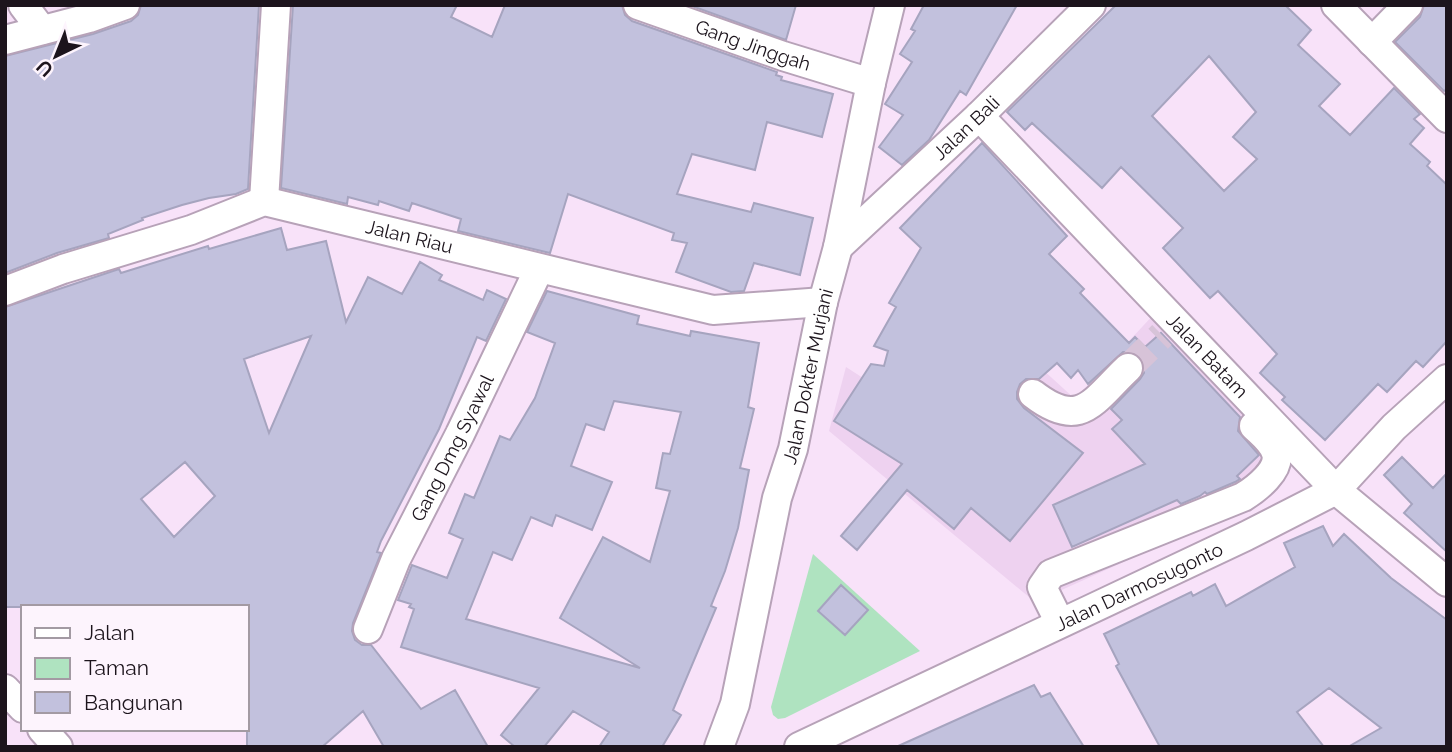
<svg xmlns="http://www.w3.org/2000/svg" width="1452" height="752" font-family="Raleway,sans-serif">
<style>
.built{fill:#eed2f0}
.green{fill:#afe3c0}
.pier{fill:#f8e2f9}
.building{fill:#c2c1dd;stroke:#a6a4bf;stroke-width:2;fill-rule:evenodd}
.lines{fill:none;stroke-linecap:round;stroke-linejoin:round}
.minor-tunnel{stroke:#d7c3d8;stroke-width:28;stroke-dasharray:28 14;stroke-linecap:butt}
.minor-casing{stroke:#b7a2b8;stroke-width:32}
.minor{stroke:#fff;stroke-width:28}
.labels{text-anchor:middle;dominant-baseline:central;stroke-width:7;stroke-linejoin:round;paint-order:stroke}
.street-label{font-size:19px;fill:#1c141c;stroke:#fdf4fd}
</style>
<rect width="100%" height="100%" fill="#f8e2f9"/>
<path class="built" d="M973 306 1075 399 1156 312 1280 445V484L1270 496 1035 602 829 431 846 367 911 409Z"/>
<path class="green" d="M813 554 920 651 785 718 778 719 773 715 771 707Z"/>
<path class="pier" d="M5 715 38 744 39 747H5Z"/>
<path class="building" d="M141 5H259L248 189 236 194 209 198 182 205 142 218 143 220 108 234 109 238 57 253 5 273V56L93 34 131 21 138 15Z
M293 5H457L451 17 492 37 505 5H622L625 15 632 21 777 72 776 75 782 77 781 80 833 94 822 137 767 122 755 170 692 154 677 194 751 212 754 203 813 218 800 275 754 263 744 291 731 292 676 272 687 243 672 240 674 233 568 194 550 253 458 231 461 219 412 203 409 211 379 201 378 205 348 197 347 204 281 188Z
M689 5H796L786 40Z
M924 5H1017L966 95 960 91 929 140 902 165 879 147 903 115 885 104 912 62 900 54 915 31 911 29Z
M1116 5H1285L1311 30 1298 45 1340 84 1319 106 1350 135 1394 88 1420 114 1414 119 1424 128 1410 144 1430 162 1427 166 1447 185V341L1423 367 1416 361 1387 392 1378 384 1325 440 1282 400 1285 397 1260 373 1277 354 1218 291 1210 298 1163 248 1183 228 1121 167 1102 188 1032 123 1025 130 1007 112ZM1209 56 1256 112 1233 137 1257 159 1224 191 1152 116Z
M1424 5H1447V89L1444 91 1395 42 1420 17Z
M982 143 1067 236 1049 254 1084 289 1080 293 1129 343 1135 337 1145 347 1161 333 1240 417 1238 431 1259 455 1237 476 1240 479 1235 482 1207 494 1205 492 1200 496 1181 504 1177 500 1072 547 1053 505 1145 464 1112 429 1122 420 1111 409 1140 379 1144 373V364L1139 356 1132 352H1123L1088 384 1078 370 1071 378 1057 363 1039 379H1026L1020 384 1017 392V399L1024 408 1083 453 1010 541 971 508 954 529 907 490 857 550 841 536 902 464 834 421 871 364 884 366 888 351 874 346 896 307 889 303 921 248 900 228Z
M281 228 287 250 326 241 346 322 368 277 402 294 420 262 442 275 439 280 483 300 487 290 506 299 486 341 477 337 439 429 381 541 377 552 381 553 353 623 352 631 355 640 362 645H371L421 709 455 690 488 747H384L363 711 322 747H247V607H5V307L119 269 121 273 208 246 209 249ZM311 336 269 433 244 359ZM185 462 215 496 174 537 141 499Z
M547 291 639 316 637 324 690 336 691 331 759 343 748 407 754 409 740 468 749 470 738 528 725 571 711 606 716 608 673 710 681 715 662 747H599L609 732 573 711 544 747H515L501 735 539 688 401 647 414 609 409 607 411 604 398 600 412 565 447 578 463 539 449 533 465 494 474 498 500 436 510 440 535 398 555 343 527 332ZM614 401 681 412 670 454 663 453 656 488 670 491 650 562 603 537 560 618 640 668 466 619 493 552 512 560 531 517 552 526 556 515 592 530 612 482 571 466 586 424 604 430Z
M1402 457 1433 488 1447 473V552L1404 513 1412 504 1384 475Z
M1323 526 1333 546 1344 534 1391 578 1447 620V747H1348L1381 728 1329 688 1297 712 1324 747H1160L1116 666 1119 664 1104 634 1191 592 1193 596 1215 584 1226 606 1295 567 1284 543Z
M841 585 868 610 845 635 818 611Z
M1034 685 1041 697 1050 693 1084 747H896Z"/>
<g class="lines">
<path class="minor-tunnel" d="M1128 368 1162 335"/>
<defs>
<g id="minor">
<path d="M23 5 42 30"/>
<path id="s1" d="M638 5 783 56 871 83"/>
<path d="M1336 5 1447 118"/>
<path d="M5 40 89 18 125 5"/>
<path d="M1372 42 1408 5"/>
<path id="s2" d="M979 116 1336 490 1447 582"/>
<path d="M264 201 276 5"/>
<path id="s3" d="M838 247 979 116 1091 5"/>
<path id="s4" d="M5 291 63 269 191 230 264 201 713 310 823 302"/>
<path d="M1033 394C1081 431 1093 401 1128 368"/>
<path d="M1060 623 1042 587 1051 574 1243 497C1256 489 1281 470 1276 453 1273 442 1261 433 1254 426"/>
<path id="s5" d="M368 629 396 559 460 434 539 269"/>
<path d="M5 689 23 708"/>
<path d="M42 729 58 747"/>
<path id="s6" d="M719 747 735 704 777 498 793 449 823 302 838 247 871 83 890 5"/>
<path id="s7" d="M799 747 1246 536 1336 490 1394 427 1447 379"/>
</g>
</defs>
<use href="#minor" class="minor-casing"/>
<use href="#minor" class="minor"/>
</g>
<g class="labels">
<g class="street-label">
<text stroke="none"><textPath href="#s1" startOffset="122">Gang Jinggah</textPath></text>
<text stroke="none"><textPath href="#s3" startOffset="175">Jalan Bali</textPath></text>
<text stroke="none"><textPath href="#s4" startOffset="424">Jalan Riau</textPath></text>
<text stroke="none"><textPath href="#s2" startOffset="331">Jalan Batam</textPath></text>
<text stroke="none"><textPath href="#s6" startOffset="382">Jalan Dokter Murjani</textPath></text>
<text stroke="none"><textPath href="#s5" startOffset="200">Gang Dmg Syawal</textPath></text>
<text stroke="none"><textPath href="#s7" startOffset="376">Jalan Darmosugonto</textPath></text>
</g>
</g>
<rect width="1452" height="752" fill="none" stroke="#1c141c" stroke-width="14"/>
<rect x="21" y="605" width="228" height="126" fill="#fdf4fd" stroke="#a39aa3" stroke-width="2"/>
<rect x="35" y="628" width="35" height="10" fill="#ffffff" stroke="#a39aa3" stroke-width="2"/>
<text x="84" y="640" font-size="21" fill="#1c141c">Jalan</text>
<rect x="35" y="658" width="35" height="21" fill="#afe3c0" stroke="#a39aa3" stroke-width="2"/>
<text x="84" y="675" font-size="21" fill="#1c141c">Taman</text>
<rect x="35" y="692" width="35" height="21" fill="#c2c1dd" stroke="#a39aa3" stroke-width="2"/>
<text x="84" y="710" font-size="21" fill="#1c141c">Bangunan</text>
<g transform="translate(56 56) rotate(223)" stroke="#fdf4fd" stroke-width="5" paint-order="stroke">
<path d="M0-5L12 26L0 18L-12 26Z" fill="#1c141c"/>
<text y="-10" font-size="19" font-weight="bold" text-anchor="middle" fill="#1c141c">U</text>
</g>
</svg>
